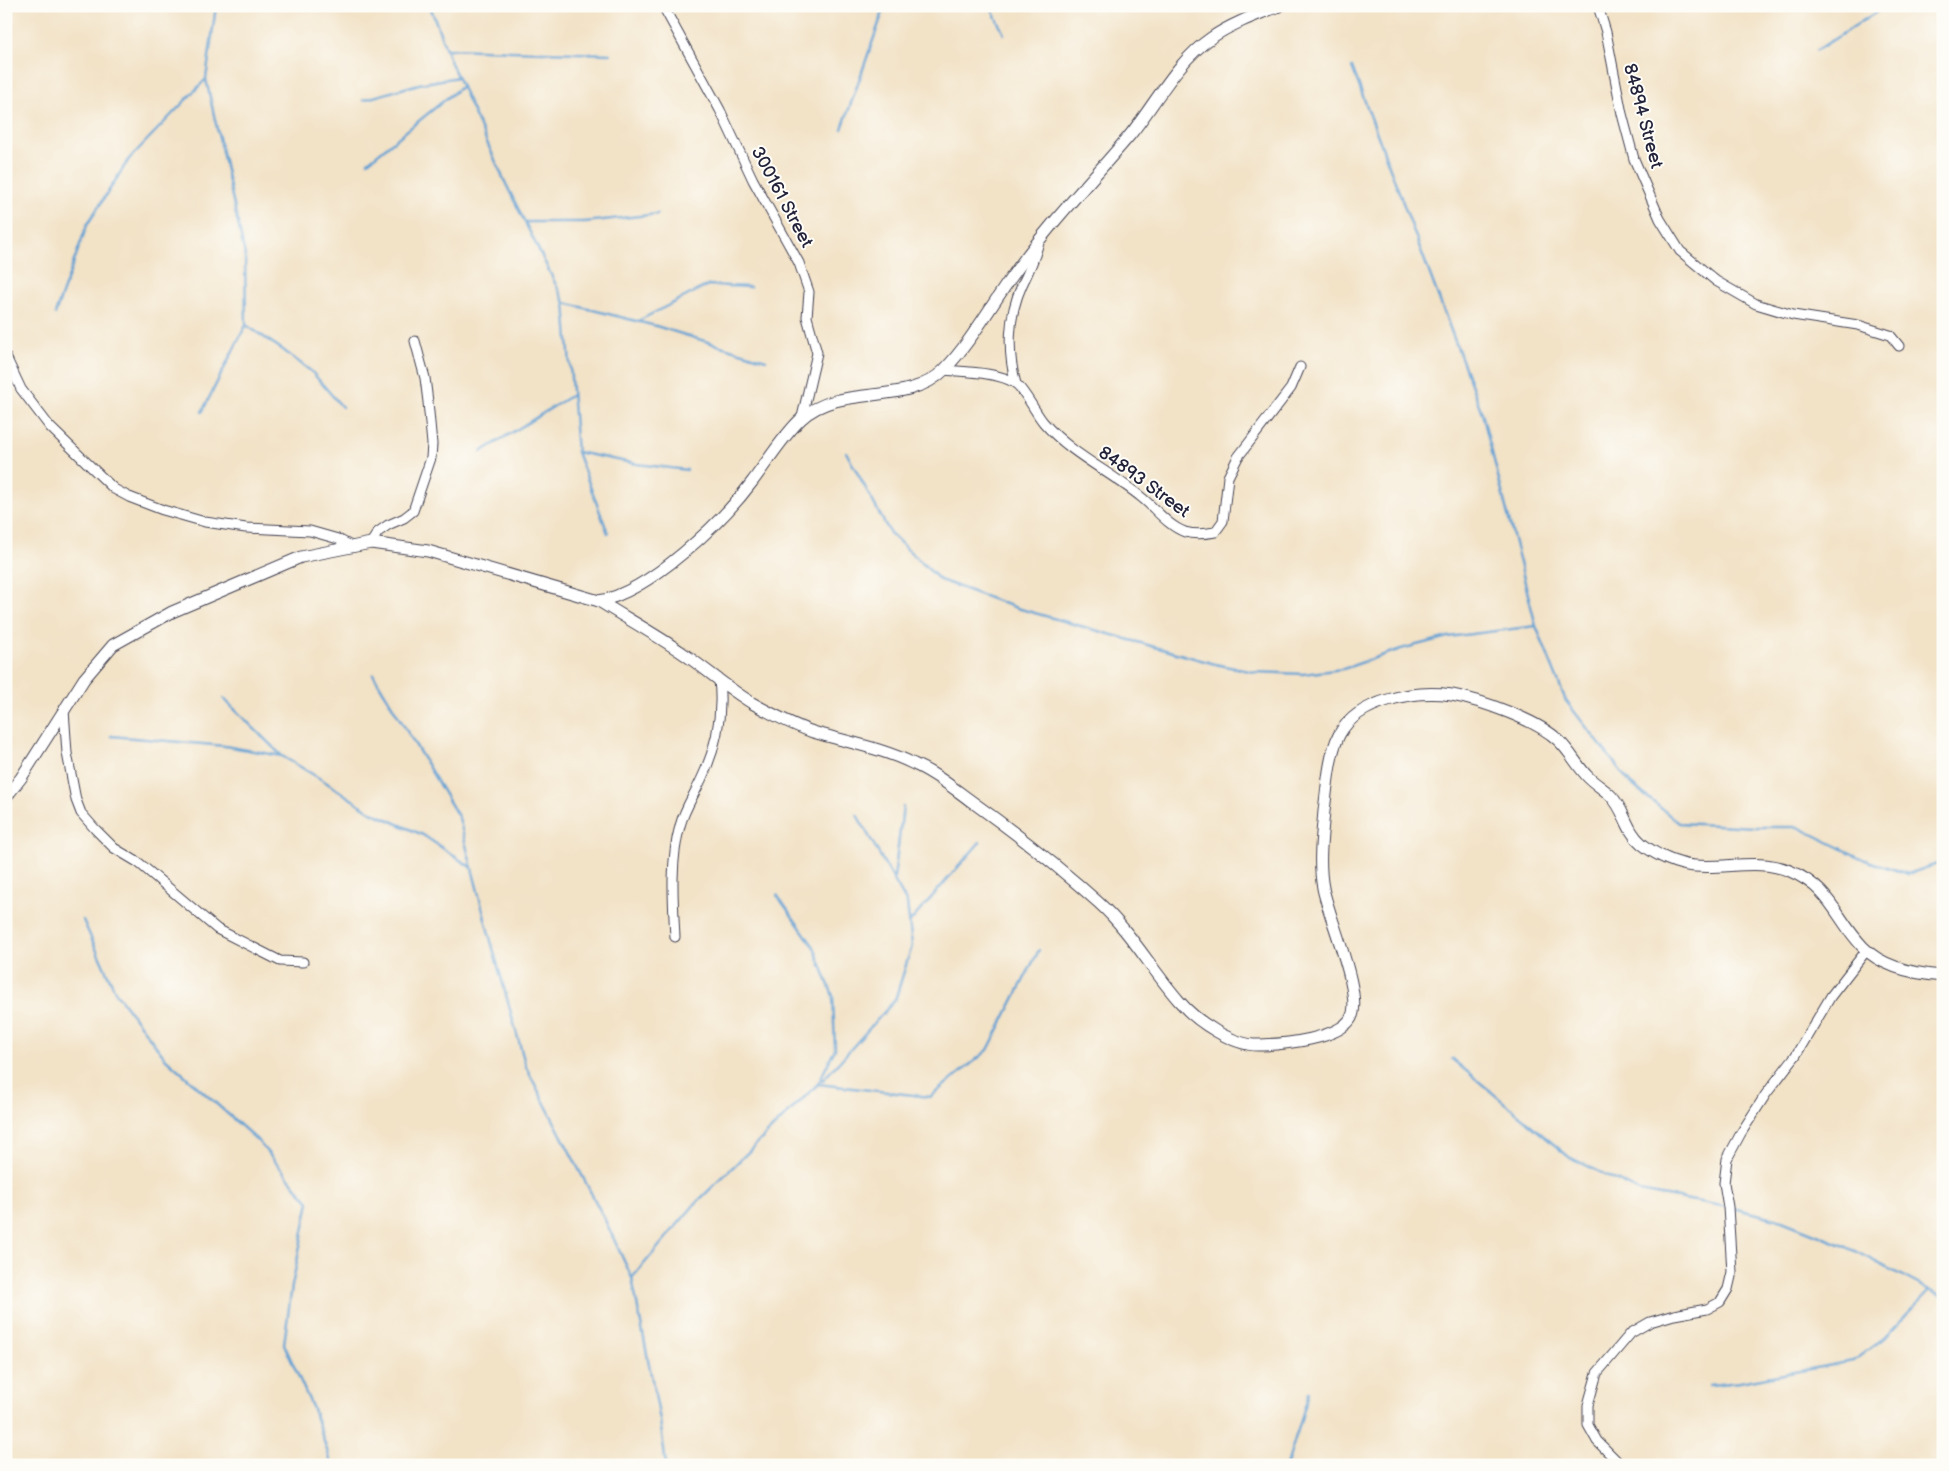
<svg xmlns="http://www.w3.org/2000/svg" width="1949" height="1471" font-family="'Balsamiq Sans',sans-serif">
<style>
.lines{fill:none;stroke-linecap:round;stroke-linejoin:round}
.stream{stroke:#62a0d3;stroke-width:2.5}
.minor-casing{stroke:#413f50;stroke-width:11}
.tertiary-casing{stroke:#413f50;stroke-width:13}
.minor{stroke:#fff;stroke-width:9}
.tertiary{stroke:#fff;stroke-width:11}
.labels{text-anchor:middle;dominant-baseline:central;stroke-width:4;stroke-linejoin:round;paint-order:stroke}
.street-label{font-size:18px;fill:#22223b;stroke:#fdfcf7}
</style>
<rect width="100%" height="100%" fill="#fdfcf7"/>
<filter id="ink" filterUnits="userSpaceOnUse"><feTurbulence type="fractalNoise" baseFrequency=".02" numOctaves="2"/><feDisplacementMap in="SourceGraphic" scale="10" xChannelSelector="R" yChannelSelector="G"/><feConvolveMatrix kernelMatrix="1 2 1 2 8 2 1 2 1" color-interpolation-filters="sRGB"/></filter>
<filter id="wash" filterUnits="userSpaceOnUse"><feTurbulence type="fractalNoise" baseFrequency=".0096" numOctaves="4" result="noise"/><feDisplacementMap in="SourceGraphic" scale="20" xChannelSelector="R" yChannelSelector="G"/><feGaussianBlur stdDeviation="1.12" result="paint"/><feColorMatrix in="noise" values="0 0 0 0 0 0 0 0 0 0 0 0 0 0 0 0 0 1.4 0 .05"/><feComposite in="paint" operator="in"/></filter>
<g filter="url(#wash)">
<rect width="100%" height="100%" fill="#f2e2c6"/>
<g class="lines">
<path class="stream" d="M430 6 451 63 505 182 565 303 577 452 608 533
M990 6 1004 34
M447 49 610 54
M1817 50 1886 6
M1352 67 1482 413 1536 626 1566 701 1630 783 1679 823 1755 827H1798L1865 860 1908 874 1943 862
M363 100 419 84 458 77
M842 129 885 6
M368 162 462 86
M525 222H585L658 214
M565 303 656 326 766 360
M55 314 87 225 129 159 206 79
M636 322 708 285 750 287
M246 325 283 350 312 372 342 407
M202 412 246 325 245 255 206 79 216 6
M481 452 572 395
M577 452 637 464 687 470
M846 452 890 533 940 580 1017 608 1215 664 1254 672 1303 674 1343 669 1401 649 1448 637 1536 626
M373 674 459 818 489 934 526 1067 604 1218 632 1278 660 1420 666 1465
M223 698 281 755
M111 736 225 746 282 756 324 781 371 812 423 835 472 868
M894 878 903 807
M83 920 116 993 165 1058 257 1140 309 1202 292 1286 284 1344 313 1409 332 1465
M910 922 980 842
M1452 1059 1569 1157 1639 1191 1728 1207 1777 1219 1845 1246 1943 1297
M822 1081 895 1000 912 946 907 903 857 815
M818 1084 930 1097 988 1050 1039 950
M632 1278 695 1204 818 1084 835 1049 833 996 814 947 777 895
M1710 1385 1740 1382 1853 1361 1884 1338 1930 1290
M1287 1465 1309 1393"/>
</g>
</g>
<g filter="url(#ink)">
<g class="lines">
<defs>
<path id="minor" d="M663 6 720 110 753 180 799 263 809 292 807 317 817 353 802 417
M1598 6 1606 32 1622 114 1634 159 1660 219 1680 251 1716 281 1756 304 1793 315 1858 325 1890 335 1899 346
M6 357 21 389 50 427 114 489 129 497 163 510 205 522 246 528 310 531 338 539 353 547
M944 370C964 372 998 372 1015 383 1024 389 1036 414 1044 423 1071 454 1109 471 1141 497 1155 508 1168 526 1185 532 1196 535 1205 534 1215 532L1223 521 1228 477 1238 457 1291 388 1300 367
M1016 384C1007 352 1008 316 1022 285 1029 271 1035 258 1039 242
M371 543 378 532 388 525 404 518 413 511 431 458 432 444 428 402 425 378 415 341
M64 710 67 753 76 800 81 813 95 829 114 848 139 863 217 929 280 961 303 962
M675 937C673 901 670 861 680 826 684 810 694 795 701 780 716 749 723 715 719 680
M1621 1465 1597 1441 1588 1425V1405L1597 1373 1631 1333 1650 1322 1674 1315 1707 1309 1720 1302 1728 1289 1732 1272 1728 1207 1724 1183 1727 1159 1741 1133 1766 1094 1796 1055 1831 996 1866 951"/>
<path id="tertiary" d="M599 601C626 618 655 634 681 652 705 668 727 688 752 703 770 713 793 725 813 732 847 742 882 748 914 764 935 773 953 788 971 801 1016 833 1059 867 1099 903 1131 932 1151 969 1179 1001 1196 1021 1234 1047 1261 1045 1285 1044 1339 1039 1351 1018 1364 996 1328 916 1323 888 1318 862 1322 836 1324 811 1327 788 1329 755 1339 735 1358 699 1416 690 1452 695 1480 700 1537 720 1558 740 1570 751 1577 766 1588 777 1595 784 1604 789 1611 796 1625 810 1626 831 1642 844 1656 855 1677 865 1695 866 1727 869 1759 858 1790 871 1832 889 1835 918 1863 947 1882 967 1916 974 1943 976
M6 797 21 778 84 679 113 645 172 612 301 557 371 543 428 551 599 601C649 592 722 522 752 482 768 461 782 437 801 419 840 382 906 408 944 370 969 345 992 304 1013 275 1048 225 1091 181 1130 135 1156 103 1176 62 1211 38 1231 24 1256 15 1279 6"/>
</defs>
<use href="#minor" class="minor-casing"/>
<use href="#tertiary" class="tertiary-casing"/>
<use href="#minor" class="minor"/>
<use href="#tertiary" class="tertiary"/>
</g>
</g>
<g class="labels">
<g class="street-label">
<text transform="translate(1643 116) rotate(75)">84894 Street</text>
<text transform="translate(782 197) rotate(62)">300161 Street</text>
<text transform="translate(1144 482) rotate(36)">84893 Street</text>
</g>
</g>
<rect width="1949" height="1471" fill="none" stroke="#fdfcf7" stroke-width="25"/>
</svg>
